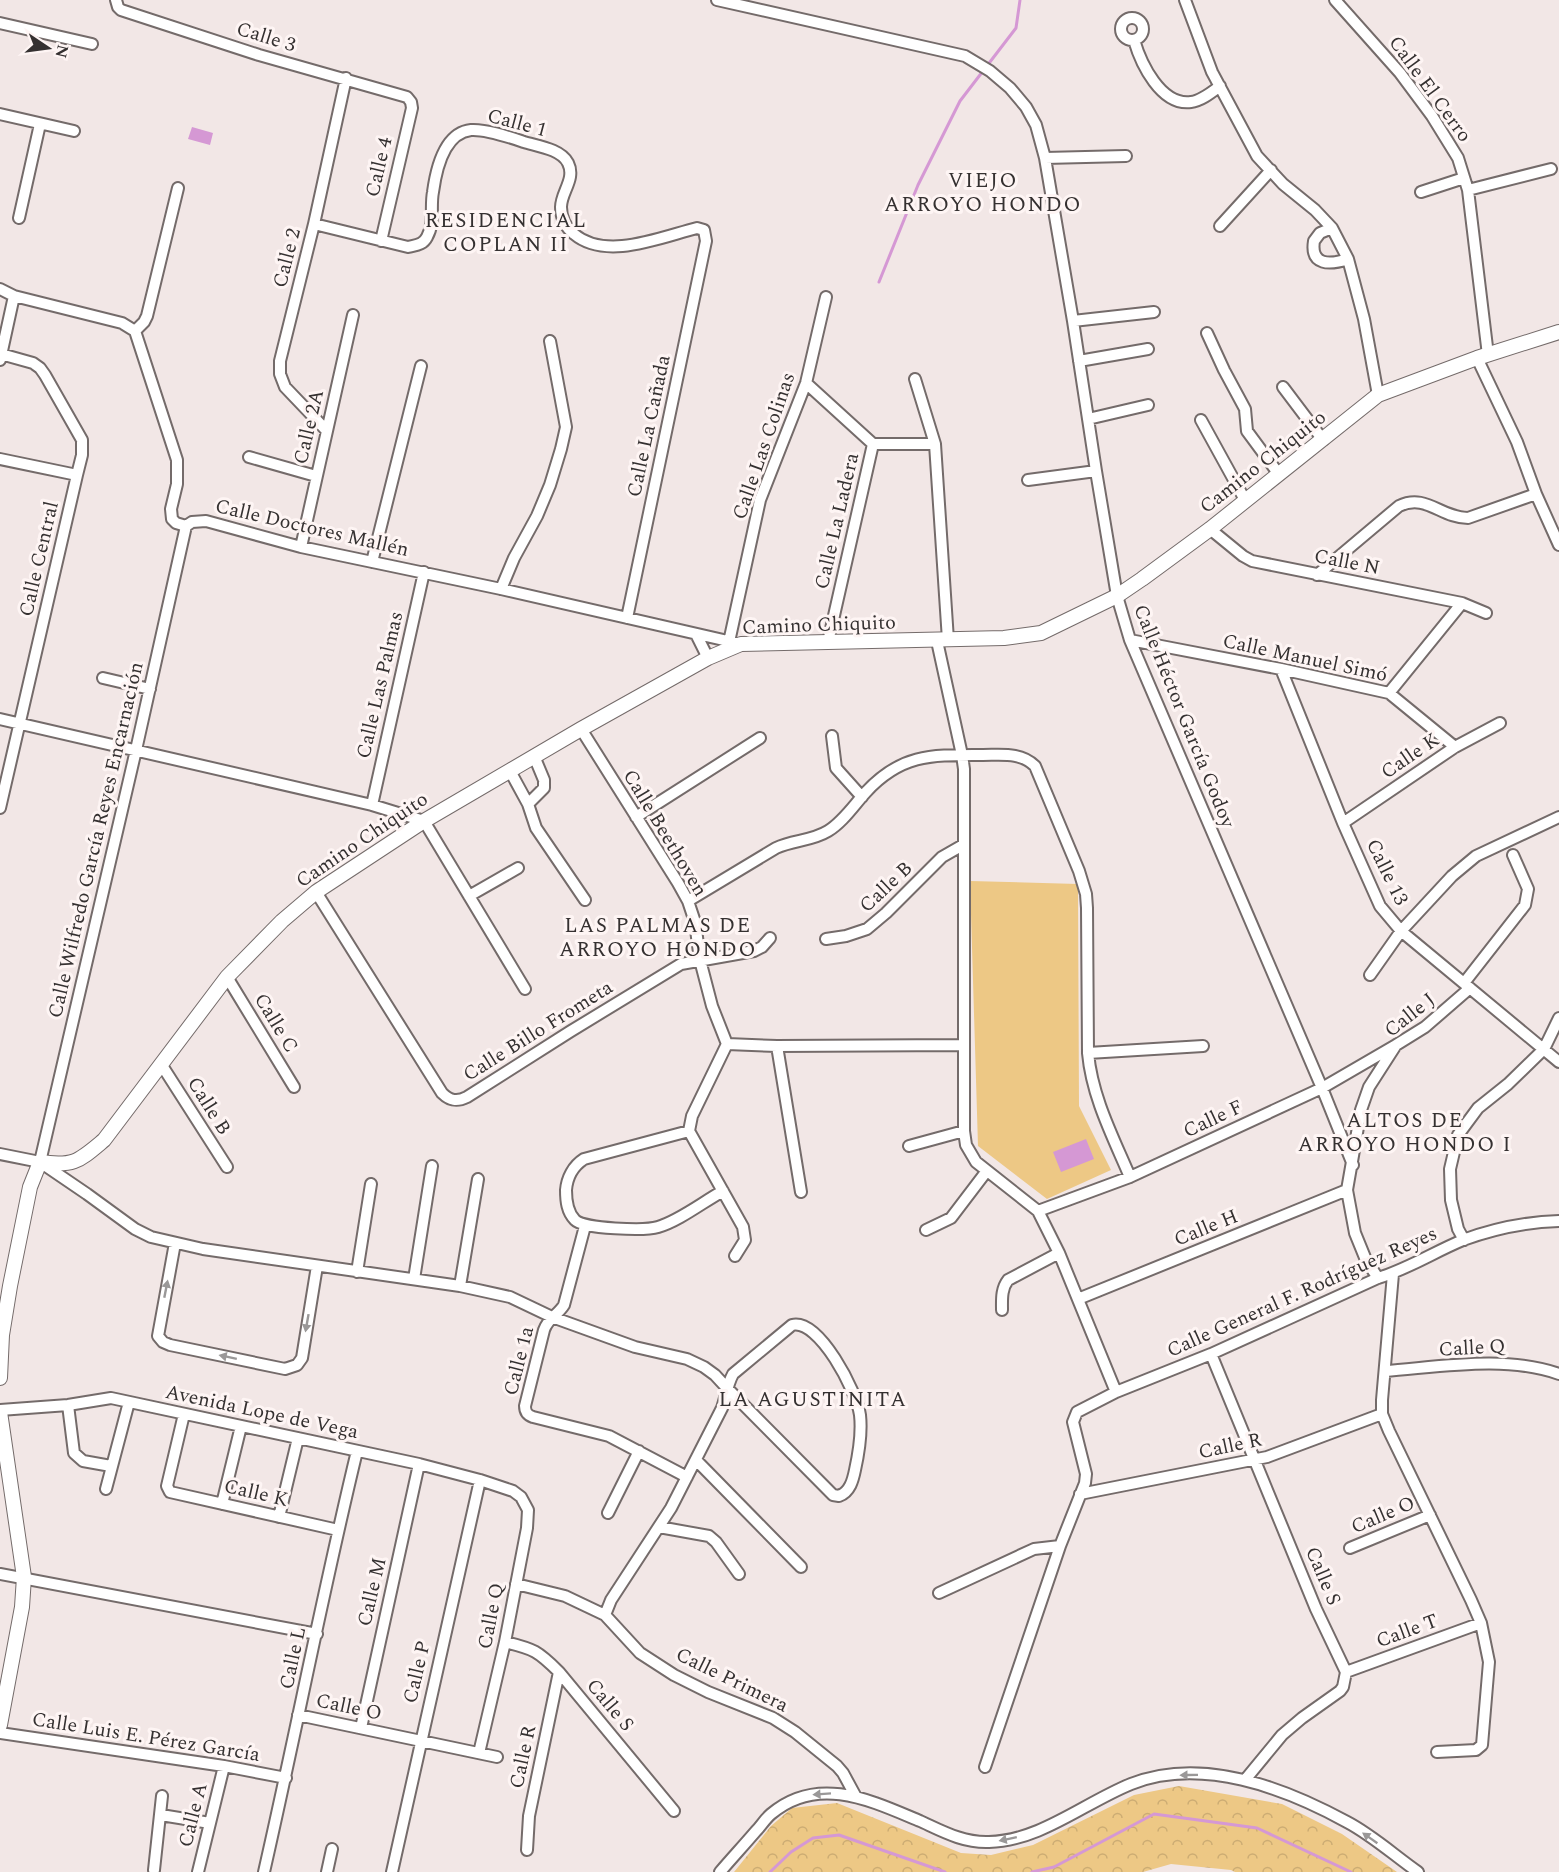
<svg xmlns="http://www.w3.org/2000/svg" width="1559" height="1872" font-family="Spectral,serif">
<style>
.green{fill:#edc885}
.park{fill:url(#park-crowns)}
.water{fill:#d598d4}
.lines{fill:none;stroke-linecap:round;stroke-linejoin:round}
.stream{stroke:#d598d4;stroke-width:3}
.minor-casing{stroke:#746b6a;stroke-width:14}
.major-casing{stroke:#746b6a;stroke-width:16}
.minor{stroke:#fff;stroke-width:10}
.major{stroke:#fff;stroke-width:14}
.oneway{fill:#9a9898}
.labels{text-anchor:middle;dominant-baseline:central;stroke-width:6;stroke-linejoin:round;paint-order:stroke}
.street-label{font-size:20px;fill:#353131;stroke:#fef5f4}
.neighbourhood-label{font-size:21px;letter-spacing:1.5px;fill:#353131;stroke:#fef5f4}
</style>
<defs>
<pattern id="park-crowns" width="20" height="18" patternUnits="userSpaceOnUse" patternTransform="scale(1.5)"><rect width="20" height="18" fill="#edc885"/><path d="M2 6a3 3 0 1 1 6 0M12 15a3 3 0 1 1 6 0" fill="none" stroke="#ccac73"/></pattern>
</defs>
<rect width="100%" height="100%" fill="#f2e7e6"/>
<path class="green" d="M970 881 1078 884 1079 1106 1111 1170 1047 1199 978 1146Z"/>
<path class="park" d="M1179 1786 1282 1804 1342 1834 1397 1872H1235L1231 1870 1171 1864 1143 1872H734L771 1826 792 1808 837 1803 961 1853 991 1855 1033 1845 1134 1795Z"/>
<path class="water" d="M192 127 213 133 210 145 188 139Z
M1086 1139 1094 1159 1061 1172 1053 1152Z"/>
<g class="lines">
<path class="stream" d="M879 282 918 185 960 101 1016 28 1020 0
M770 1872 791 1852 813 1838 839 1835 945 1872
M1032 1872 1054 1867 1154 1814 1257 1828 1351 1872"/>
<defs>
<path id="minor" d="M116 0 118 7 121 10 259 55 407 97 411 102 412 108 381 241
M717 0 965 56 990 71 1010 88 1026 107 1036 125 1045 158 1073 321 1096 471 1117 596 1130 640 1322 1088 1353 1165
M1185 0 1212 72 1257 156 1283 184 1315 210 1332 228 1348 259 1364 319 1378 395
M1335 0 1400 73 1432 116 1458 158 1468 190 1488 355
M1121 29a11 11 0 1 1 22 0a11 11 0 1 1-22 0Z
M0 23 92 44
M1134 40C1141 64 1161 106 1191 102 1201 101 1212 92 1220 86
M0 114 74 131
M1045 158 1126 156
M1468 190 1551 169
M1421 192 1464 178
M19 218 40 124
M314 224 408 247C416 245 423 245 427 237 435 223 430 207 433 192 436 170 444 133 471 130 486 129 509 137 524 142 537 146 561 149 568 163 576 179 561 192 561 207 561 219 565 227 574 234 606 261 661 237 697 228L704 230 706 241 627 618
M1220 226 1271 170
M1332 228 1320 233 1314 241C1310 266 1330 265 1348 259
M0 289 14 296 122 323 135 331 177 460V484L171 509 172 519 176 523 186 526 192 522 206 521 301 547 501 589 741 644
M1073 321 1154 312
M135 331 144 322 147 316 178 188
M1207 333 1224 370 1245 409 1247 431 1278 473
M1477 358 1517 442 1536 494 1559 545
M0 360 14 296
M1079 361 1148 349
M915 379 935 444 948 640
M806 383 873 444H935
M1283 387 1323 440
M1088 419 1148 405
M1201 420 1245 500
M327 431 285 387 280 374V361L314 224 346 78
M249 457 316 476
M0 459 77 475
M1028 480 1096 471
M1210 529 1243 556 1252 561 1462 603 1486 613
M301 547 353 315
M372 562 421 366
M1317 575 1399 506C1426 493 1441 518 1468 518L1536 494
M501 589 514 558 537 516 550 485 561 449 566 427 550 341
M696 634 708 658
M1130 640 1281 669 1389 693 1455 747
M937 641 962 755 964 769V1131L966 1145 976 1162 1038 1211 1059 1253 1116 1392
M729 642 760 500 806 383 826 297
M828 642 873 444
M1281 669 1343 823 1380 906 1401 931 1559 1062
M103 678 150 689
M1389 693 1462 603
M0 719 372 805 424 821 525 989
M581 729 678 883 688 901 695 922 700 960 712 1006 727 1044 692 1116 689 1131 743 1227 745 1240 735 1256
M832 736 836 768 862 797
M510 771 528 804 536 828 585 900
M528 804 544 788V780L534 756
M372 805 424 572
M0 808 77 475 82 455V440L45 375 40 368 33 363 1 354
M636 817 760 738
M1343 823 1455 747 1500 723
M316 892 442 1093C450 1101 457 1102 467 1097L571 1031 681 964 754 951 762 947 770 938
M469 896 518 868
M688 901 776 848C793 840 812 841 828 831 843 822 854 805 866 792 902 753 933 755 983 755 1002 755 1021 752 1035 766L1079 871 1086 894 1087 908 1088 1053C1092 1097 1113 1137 1130 1177
M826 939 846 936 867 929 886 913 942 857 963 845
M1370 975 1401 931 1452 876 1476 856 1559 817
M227 977 294 1087
M1464 983 1525 905 1528 889 1513 855
M727 1044 777 1046 963 1045
M777 1046 801 1192
M1088 1053 1203 1046
M161 1064 227 1167
M689 1131 584 1159C573 1166 567 1178 566 1190 566 1201 567 1212 575 1220 584 1229 645 1231 658 1227 679 1221 703 1202 723 1191
M909 1146 964 1131
M0 1154 40 1162 87 1194 135 1229 151 1237 203 1249 460 1286 510 1297 552 1317 635 1347 687 1359 704 1367 715 1375 727 1388 833 1495 839 1496C850 1492 853 1480 855 1470 859 1452 862 1433 860 1415 857 1392 819 1318 792 1325L733 1374C727 1385 726 1397 722 1408L671 1508 611 1600 605 1615
M40 1162 136 750 186 526
M1038 1211 1130 1177 1322 1088 1396 1045
M585 1226 564 1305C558 1315 548 1318 544 1330L525 1406C525 1412 527 1415 533 1417L609 1436 687 1477
M926 1230 951 1218 986 1172
M1464 1240 1458 1229 1451 1200 1450 1169 1458 1135 1478 1108 1508 1084 1544 1049 1559 1018
M175 1243 158 1336 163 1342 170 1345 285 1369 297 1365 302 1358 317 1266
M357 1272 371 1184
M1393 1274 1382 1400V1414L1389 1431 1471 1600 1481 1623 1489 1662 1482 1745 1476 1750 1437 1752
M1378 1278 1366 1260 1355 1233 1347 1190 1361 1110 1369 1087 1396 1045 1425 1027 1470 988
M414 1279 432 1166
M460 1286 478 1179
M1078 1299 1347 1190
M1002 1310C1002 1300 1001 1289 1008 1280L1059 1253
M1211 1354 1316 1609 1346 1672 1343 1687 1340 1691 1302 1718 1282 1735 1245 1780
M1385 1371C1440 1367 1506 1355 1559 1374
M68 1405 74 1453 83 1461 111 1466
M0 1410 68 1405 111 1398 419 1464 480 1480 513 1491 521 1497 528 1510 527 1528 505 1642 479 1753
M184 1414 167 1486 170 1492 338 1530
M696 1460 801 1567
M106 1489 129 1402
M1080 1494 1267 1457 1382 1414
M222 1504 241 1426
M608 1513 639 1451
M279 1517 298 1438
M659 1527 709 1536 716 1542 739 1574
M1350 1548 1430 1515
M0 1574 317 1634
M516 1584 565 1596 605 1615 640 1653 674 1675 708 1692 773 1718 795 1732 837 1766 843 1773 856 1797
M939 1593 1034 1549 1060 1546
M505 1642C534 1649 538 1651 559 1672L674 1811
M1346 1672 1481 1623
M298 1715 497 1757
M361 1728 419 1464
M0 1733 224 1766 286 1778
M985 1767 1060 1546 1085 1483 1086 1474 1073 1422 1077 1412 1116 1392 1211 1354 1378 1278C1408 1269 1434 1252 1463 1240 1493 1229 1527 1222 1559 1221
M161 1815 210 1823
M527 1850 529 1816 559 1672
M154 1870 162 1796
M198 1872 224 1766
M264 1872C296 1732 323 1591 357 1451
M327 1872 332 1849
M392 1872 480 1480
M720 1872C732 1858 744 1845 756 1831 761 1826 765 1819 771 1814 818 1774 872 1801 920 1821 942 1831 963 1843 989 1842 1040 1841 1084 1803 1131 1784 1201 1756 1285 1788 1347 1822 1372 1835 1395 1856 1418 1872"/>
<path id="major" d="M0 1378 2 1335 10 1286 30 1187 40 1162C74 1167 79 1161 104 1140L227 977 282 921 316 892 424 821 581 729 708 658 741 644 1004 638 1041 633 1117 596 1142 579 1210 529 1378 395 1477 358 1559 332
M0 1412 24 1577 22 1607 0 1725"/>
</defs>
<use href="#minor" class="minor-casing"/>
<use href="#major" class="major-casing"/>
<use href="#minor" class="minor"/>
<use href="#major" class="major"/>
</g>
<defs><path id="oneway-solid" d="M-6-.8H1V-3.2L6.5 0L1 3.2V.8H-6Z" transform="scale(1.5)"/></defs>
<g class="oneway">
<use href="#oneway-solid" transform="translate(166 1289) rotate(-79)"/>
<use href="#oneway-solid" transform="translate(307 1323) rotate(100)"/>
<use href="#oneway-solid" transform="translate(228 1357) rotate(-168)"/>
<use href="#oneway-solid" transform="translate(1189 1775) rotate(179)"/>
<use href="#oneway-solid" transform="translate(822 1794) rotate(176)"/>
<use href="#oneway-solid" transform="translate(1370 1838) rotate(-145)"/>
<use href="#oneway-solid" transform="translate(1008 1839) rotate(168)"/>
</g>
<g class="labels">
<g class="street-label">
<text transform="translate(266 37) rotate(17)">Calle 3</text>
<text transform="translate(1430 89) rotate(54)">Calle El Cerro</text>
<text transform="translate(517 123) rotate(15)">Calle 1</text>
<text transform="translate(379 167) rotate(-77)">Calle 4</text>
<text transform="translate(287 258) rotate(-76)">Calle 2</text>
<text transform="translate(649 426) rotate(-78)">Calle La Cañada</text>
<text transform="translate(309 427) rotate(-77)">Calle 2A</text>
<text transform="translate(764 446) rotate(-71)">Calle Las Colinas</text>
<text transform="translate(1263 462) rotate(-38)">Camino Chiquito</text>
<text transform="translate(837 521) rotate(-77)">Calle La Ladera</text>
<text transform="translate(312 528) rotate(13)">Calle Doctores Mallén</text>
<text transform="translate(39 559) rotate(-77)">Calle Central</text>
<text transform="translate(1347 562) rotate(11)">Calle N</text>
<text transform="translate(819 625) rotate(-2)">Camino Chiquito</text>
<text transform="translate(1305 658) rotate(12)">Calle Manuel Simó</text>
<text transform="translate(380 685) rotate(-77)">Calle Las Palmas</text>
<text transform="translate(1184 716) rotate(68)">Calle Héctor García Godoy</text>
<text transform="translate(1410 756) rotate(-34)">Calle K</text>
<text transform="translate(665 833) rotate(59)">Calle Beethoven</text>
<text transform="translate(96 840) rotate(-77)">Calle Wilfredo García Reyes Encarnación</text>
<text transform="translate(362 840) rotate(-34)">Camino Chiquito</text>
<text transform="translate(1387 872) rotate(64)">Calle 13</text>
<text transform="translate(886 887) rotate(-43)">Calle B</text>
<text transform="translate(1410 1015) rotate(-38)">Calle J</text>
<text transform="translate(276 1023) rotate(59)">Calle C</text>
<text transform="translate(538 1031) rotate(-32)">Calle Billo Frometa</text>
<text transform="translate(209 1106) rotate(58)">Calle B</text>
<text transform="translate(1213 1119) rotate(-25)">Calle F</text>
<text transform="translate(1206 1228) rotate(-22)">Calle H</text>
<text transform="translate(1302 1292) rotate(-24)">Calle General F. Rodríguez Reyes</text>
<text transform="translate(1472 1348) rotate(-3)">Calle Q</text>
<text transform="translate(519 1361) rotate(-76)">Calle 1a</text>
<text transform="translate(262 1412) rotate(12)">Avenida Lope de Vega</text>
<text transform="translate(1230 1446) rotate(-12)">Calle R</text>
<text transform="translate(256 1493) rotate(13)">Calle K</text>
<text transform="translate(1383 1515) rotate(-23)">Calle O</text>
<text transform="translate(1323 1576) rotate(67)">Calle S</text>
<text transform="translate(372 1592) rotate(-77)">Calle M</text>
<text transform="translate(491 1616) rotate(-79)">Calle Q</text>
<text transform="translate(1407 1631) rotate(-20)">Calle T</text>
<text transform="translate(293 1658) rotate(-78)">Calle L</text>
<text transform="translate(417 1672) rotate(-77)">Calle P</text>
<text transform="translate(732 1680) rotate(26)">Calle Primera</text>
<text transform="translate(610 1705) rotate(50)">Calle S</text>
<text transform="translate(349 1707) rotate(12)">Calle O</text>
<text transform="translate(146 1737) rotate(9)">Calle Luis E. Pérez García</text>
<text transform="translate(523 1757) rotate(-78)">Calle R</text>
<text transform="translate(193 1815) rotate(-76)">Calle A</text>
</g>
<g class="neighbourhood-label">
<text x="983" y="181">VIEJO<tspan x="983" dy="24">ARROYO HONDO</tspan></text>
<text x="506" y="221">RESIDENCIAL<tspan x="506" dy="24">COPLAN II</tspan></text>
<text x="658" y="926">LAS PALMAS DE<tspan x="658" dy="24">ARROYO HONDO</tspan></text>
<text x="1405" y="1121">ALTOS DE<tspan x="1405" dy="24">ARROYO HONDO I</tspan></text>
<text x="813" y="1400">LA AGUSTINITA</text>
</g>
</g>
<g transform="translate(48 48) rotate(103)" stroke="#fef5f4" stroke-width="4.5" paint-order="stroke">
<path d="M0-4.5L10 22L0 15L-10 22Z" fill="#353131"/>
<text y="-9" font-size="16" font-weight="bold" text-anchor="middle" fill="#353131">N</text>
</g>
</svg>
